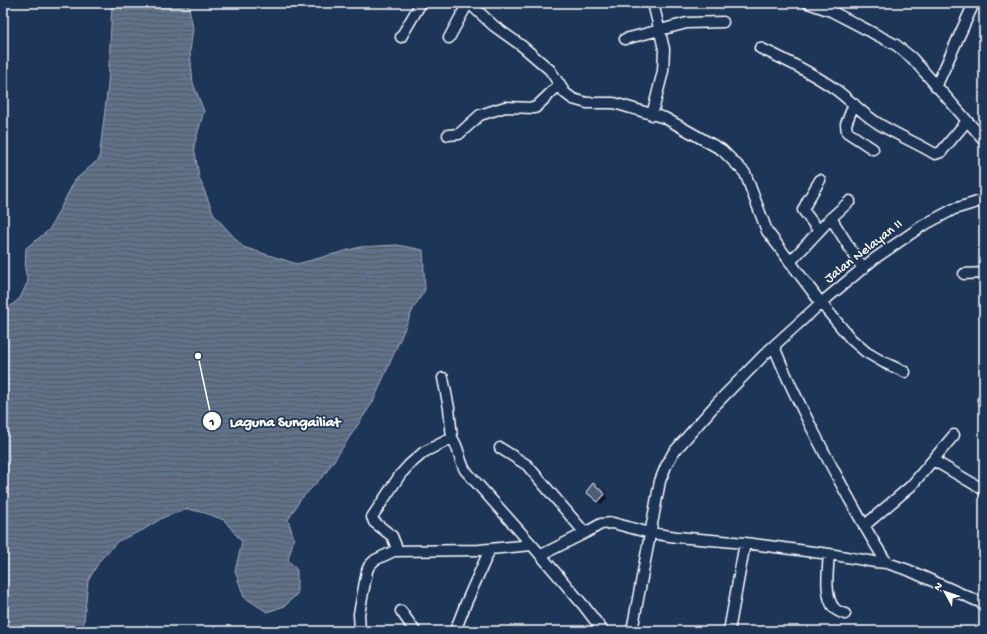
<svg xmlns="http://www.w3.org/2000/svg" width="987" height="634" font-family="'Gochi Hand',sans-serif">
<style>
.water{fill:url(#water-rules);stroke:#a0aab8}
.building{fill:#4a5d79;stroke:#fff;filter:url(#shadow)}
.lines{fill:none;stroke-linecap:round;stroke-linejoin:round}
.minor-casing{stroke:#fff;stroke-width:13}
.minor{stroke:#1d3557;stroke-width:10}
.labels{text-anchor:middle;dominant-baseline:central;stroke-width:3.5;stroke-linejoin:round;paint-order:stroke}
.street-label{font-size:14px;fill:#fff;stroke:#1d3557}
.leader{fill:none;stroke:#fff;stroke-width:1.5}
.callout-dot{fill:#fff;stroke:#1d3557;stroke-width:1.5}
.mark-label{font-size:12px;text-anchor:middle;font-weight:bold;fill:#111}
.callout-label{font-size:15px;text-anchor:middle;font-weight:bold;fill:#fff;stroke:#1d3557;stroke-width:3.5;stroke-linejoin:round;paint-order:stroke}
</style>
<defs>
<pattern id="water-rules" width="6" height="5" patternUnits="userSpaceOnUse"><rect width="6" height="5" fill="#617289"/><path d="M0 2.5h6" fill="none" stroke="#555d67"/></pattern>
<filter id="shadow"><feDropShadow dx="3" dy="2" stdDeviation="1" flood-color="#0009"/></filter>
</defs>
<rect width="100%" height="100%" fill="#1d3557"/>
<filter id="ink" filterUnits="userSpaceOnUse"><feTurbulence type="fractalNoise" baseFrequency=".025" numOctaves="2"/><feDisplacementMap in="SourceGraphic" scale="8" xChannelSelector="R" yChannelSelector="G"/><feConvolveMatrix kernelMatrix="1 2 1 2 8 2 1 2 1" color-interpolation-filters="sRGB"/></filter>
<g filter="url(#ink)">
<path class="water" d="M112 3H188L193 28 190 52 193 83 204 111 194 146 199 177 214 215 243 247 297 264 360 247 397 245 423 250 425 290 414 307 373 402 325 474 300 500 288 520 294 538 288 560 297 570V594L285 606 267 612 244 597 235 571 242 542 224 520 205 513 188 509 164 517 143 530 118 541 100 560 88 581 83 631H3V310H6L20 298 28 281 25 270 26 248 49 230 75 180 99 159 108 85Z"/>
<path class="building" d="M593 483 605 494 598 502 586 492Z"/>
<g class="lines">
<defs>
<path id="minor" d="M469 3 494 26 522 46 550 70 565 93 573 99 587 103H614L665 118 722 150 745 173 767 231 821 303 851 339 866 352 883 362 905 372
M808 3 831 11 896 45 912 58 984 140
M401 37 421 3
M449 38 468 3
M625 39 687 23 723 22
M760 48C786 60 812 73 835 89 850 100 863 114 879 124 897 135 917 143 935 154L941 152 967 121
M936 87 974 3
M854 104 846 124 847 132 873 149
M652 115 663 71 664 49 654 7
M448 135 459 134 480 115 505 107 535 108 560 84
M831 218 863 269
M819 231 803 210 808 200 820 180
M790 262 831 218 850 201
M964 274 984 273
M774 346C788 384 807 418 825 454 845 491 864 528 887 563
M443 378 449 408 452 438
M983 400H984
M500 448 527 465 585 533 601 524 613 523 650 533 677 537 745 543 829 554 875 562 887 563 908 570 984 604
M933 460 984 490
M864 526 911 486 954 435
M398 551 392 536 374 522 372 517 400 475 409 465 424 452 452 438C459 447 459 460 465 470L532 545 584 606 603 631
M829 554C828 569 824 596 834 608 837 611 842 613 845 614
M541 555 585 533
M401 611 415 631
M360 631 359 614 367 571 369 566 375 560 394 551 479 550 532 545
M455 631 466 603 490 549
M632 631 660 481 666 466 673 453 717 403 767 352 821 303 874 259 922 226 954 209 984 200
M729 631 745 543"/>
</defs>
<use href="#minor" class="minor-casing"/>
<use href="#minor" class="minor"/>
</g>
</g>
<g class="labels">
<g class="street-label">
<text transform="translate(864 252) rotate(-38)">Jalan Nelayan II</text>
</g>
</g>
<path class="leader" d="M198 356L212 421"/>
<g class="callout-dot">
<circle cx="198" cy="356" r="4"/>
<circle cx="212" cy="421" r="10"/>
</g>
<g class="mark-label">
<text x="212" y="425">1</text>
</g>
<g class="callout-label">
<text x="285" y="426">Laguna Sungailiat</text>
</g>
<rect width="987" height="634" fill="none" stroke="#1d3557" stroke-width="16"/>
<rect x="8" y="8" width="971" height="618" fill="none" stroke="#fff" stroke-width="1.5" filter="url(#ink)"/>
<g transform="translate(945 592) rotate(310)" stroke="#1d3557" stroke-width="3" paint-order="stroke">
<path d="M0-3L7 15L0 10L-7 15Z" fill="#ffffff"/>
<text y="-6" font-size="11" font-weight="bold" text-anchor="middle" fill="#ffffff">N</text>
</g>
</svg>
